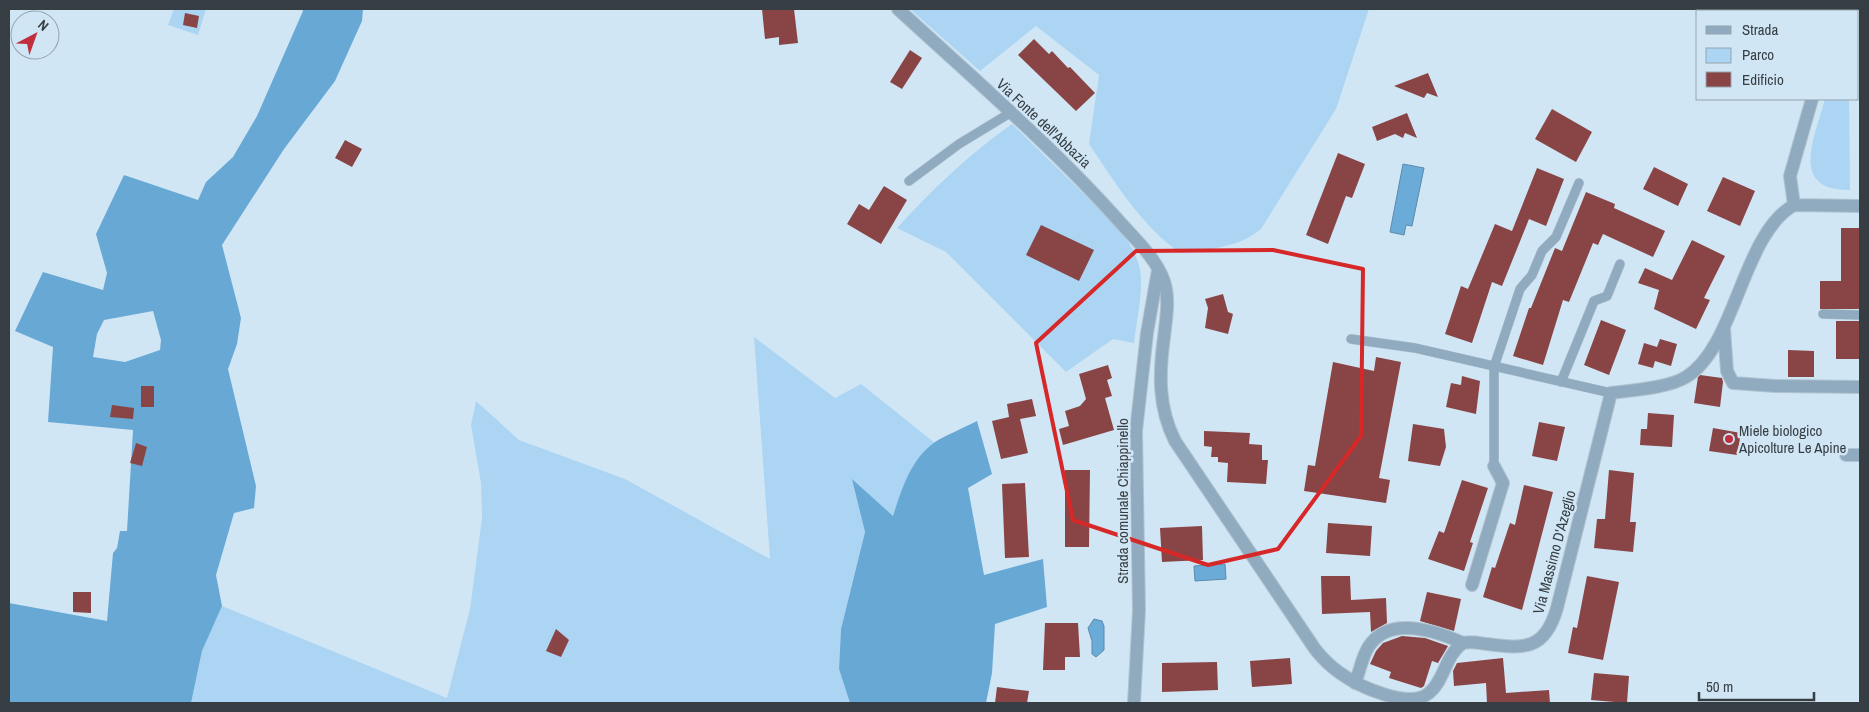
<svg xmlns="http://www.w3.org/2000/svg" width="1869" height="712" font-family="'Archivo Narrow',sans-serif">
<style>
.green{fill:#acd5f3}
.forest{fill:#68a8d4;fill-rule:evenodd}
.water{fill:#6babd8;stroke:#5b8aac}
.building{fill:#894545}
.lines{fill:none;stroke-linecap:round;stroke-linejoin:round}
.service-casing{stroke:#b2c4d2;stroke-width:10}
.minor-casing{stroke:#b2c4d2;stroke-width:14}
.service{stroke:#90abbf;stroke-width:9}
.minor{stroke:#90abbf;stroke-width:12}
.marked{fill:none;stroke:#d62828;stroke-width:4;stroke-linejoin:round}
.poi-dot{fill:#c02f3d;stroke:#d1e6f5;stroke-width:2}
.labels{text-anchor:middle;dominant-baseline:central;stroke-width:5;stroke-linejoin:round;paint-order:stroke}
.street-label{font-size:15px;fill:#363e44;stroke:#d1e6f5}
.poi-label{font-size:15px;fill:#363e44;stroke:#d1e6f5;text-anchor:start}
</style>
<rect width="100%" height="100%" fill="#d1e6f5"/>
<path class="green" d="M174 9H206L198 35 168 25Z
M910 9H1369L1336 109 1261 229C1239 248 1208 249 1180 253 1141 225 1116 184 1089 144L1099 75 1036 26 980 71Z
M1825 99H1849L1850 190C1788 191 1815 137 1825 99Z
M1012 124 1114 223C1124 235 1133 247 1138 262 1146 282 1136 322 1134 343L1113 339 1066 372 946 252 897 228C933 189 969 154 1012 124Z
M754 337 835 398 861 384 935 443C909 470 904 482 893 517L853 480 865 532 841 629 839 669 850 703H191L202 651 222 606 447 698 470 609 482 518 481 483 471 425 476 401 519 440 625 479 770 559Z"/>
<path class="forest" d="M302 9H363L362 21 335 81 284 149 222 245 241 318 237 344 228 369 256 486 254 508 234 513 216 575 222 606 202 651 191 703H9V603L107 621 113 553 117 548 120 531H127L133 430 48 422 53 347 15 331 43 272 103 290 107 273 96 234 124 175 198 200 206 182 233 157 257 116 303 11ZM153 311 161 340 160 350 125 362 93 357 97 334 104 320Z
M977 421 992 474 968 488 984 575 1043 559 1047 607 995 624 992 673 986 703H850L839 669 841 629 865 532 852 479 893 516C902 489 910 460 935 442 948 434 964 428 977 421Z"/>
<path class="water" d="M1403 164 1424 168 1412 226 1406 225 1404 235 1390 232Z
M1225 564 1226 579 1195 581 1194 566Z
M1094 619 1102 621 1104 626V650L1096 657 1092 654V641L1088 628Z"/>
<path class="building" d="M762 9H794L798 43 779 45V37L765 39Z
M185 13 199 16 197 28 183 25Z
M1034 39 1049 54 1052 51 1068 68 1070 67 1095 93 1076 111 1018 55Z
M910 50 922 58 902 89 890 82Z
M1428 73 1438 97 1427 93 1424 98 1394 86Z
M1552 109 1592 132 1576 162 1535 139Z
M1407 113 1417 138 1405 133 1403 138 1395 134 1377 141 1372 127Z
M345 140 362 149 352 167 335 158Z
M1338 153 1365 164 1352 198 1346 196 1328 244 1306 235Z
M1654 167 1688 184 1678 206 1643 189Z
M1537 168 1564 179 1546 226 1529 219 1502 286 1492 282 1472 343 1445 334 1461 286 1468 289 1495 224 1512 231Z
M1723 177 1755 191 1740 226 1707 211Z
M884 186 907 200 881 244 847 224 859 204 869 210Z
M1586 192 1615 204 1614 208 1665 231 1653 257 1603 234 1598 245 1593 243 1569 302 1563 300 1543 365 1513 356 1529 308H1531L1555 248 1562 251Z
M1041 225 1094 250 1079 281 1026 255Z
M1841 228H1860V309H1820V281H1841Z
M1692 240 1725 256 1704 298 1710 300 1696 329 1654 309 1659 290 1638 283 1645 268 1672 280Z
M1223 294 1228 312 1233 314 1228 334 1205 328 1208 308 1205 299Z
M1601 320 1626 330 1609 375 1584 365Z
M1836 321H1860V359H1836Z
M1660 339 1677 344 1671 366 1655 361 1653 368 1638 364 1644 343 1657 347Z
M1788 350 1814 351V377H1788Z
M1376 357 1401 362 1379 478 1390 480 1386 503 1304 491 1308 465 1315 466 1333 362 1374 371Z
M1108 365 1112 378 1107 380 1112 396 1105 398 1114 430 1063 445 1059 429 1069 426 1065 411 1080 406 1086 399 1079 374Z
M1700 375 1722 378 1723 382 1720 407 1694 403 1698 377Z
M1462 376 1480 381 1476 414 1446 407 1451 383 1461 385Z
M141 386H154V407H141Z
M1032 399 1036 416 1020 419 1028 453 1001 459 992 421 1009 417 1007 404Z
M112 405 134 408 133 419 110 417Z
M1648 413 1674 415 1672 447 1640 445 1641 429H1647Z
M1539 422 1565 427 1557 461 1532 456Z
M1413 424 1444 429 1446 447 1440 466 1408 461Z
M1713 428 1741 433 1737 455 1709 451Z
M1204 431 1250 433 1249 444 1262 445V460H1268L1266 484 1227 482 1228 463 1218 462V457H1211L1212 447 1204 446Z
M136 443 147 447 142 466 130 463Z
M1065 470H1090L1089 547H1065Z
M1609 470 1634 473 1630 522H1636L1633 552 1594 548 1597 519H1605Z
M1462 480 1488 488 1470 542 1473 543 1464 571 1428 559 1439 531 1444 533Z
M1025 483 1029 557 1005 558 1002 484Z
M1524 485 1553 492 1522 610 1483 597 1492 567 1495 568 1510 523 1515 525Z
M1328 523 1372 526 1370 556 1326 553Z
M1202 526 1203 560 1162 562 1160 528Z
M1321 576H1350L1351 600 1386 598 1387 623 1371 632 1370 612 1322 614Z
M1587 576 1619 582 1603 660 1568 653 1573 627 1577 628Z
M73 592H91V613L73 612Z
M1427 592 1461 599 1454 631 1420 621Z
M1045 623H1078L1080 657H1065V670H1043Z
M556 629 569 640 561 657 546 651Z
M1402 636 1425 638 1448 646 1438 663 1432 661 1424 686 1421 688 1389 678 1391 672 1370 664 1376 651 1383 643Z
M1290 658 1292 684 1252 687 1250 661Z
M1503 658 1506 693 1549 690 1550 703H1487L1486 683 1454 686 1453 671 1457 663Z
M1217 662 1218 690 1162 692V663Z
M1594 673 1629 676 1627 703 1591 700Z
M997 687 1029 691 1027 703H995Z"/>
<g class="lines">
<defs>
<path id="service" d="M909 181 959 144 1010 113
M1823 314 1860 315
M1351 339 1415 348 1611 393
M1561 382 1594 301 1607 296 1620 264
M1494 466V367L1520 289 1532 275 1542 251 1556 237 1579 183"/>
<path id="minor" d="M898 9C973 78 1051 145 1119 221 1135 239 1156 258 1164 281 1170 299 1166 319 1164 337 1159 374 1158 407 1175 441L1315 649C1322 658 1330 666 1340 673 1358 686 1409 710 1429 693 1445 680 1445 655 1463 643 1471 641 1479 643 1487 644 1525 649 1545 650 1557 608L1611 393C1633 390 1668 388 1686 377 1736 347 1742 234 1794 205L1860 206
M1837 11 1838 9
M1794 205 1790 176 1812 99
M1724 328 1727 371 1733 383 1775 386 1860 387
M1846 455H1860
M1472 585 1503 483 1494 466
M1355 683C1360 671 1362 656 1369 646 1390 615 1436 631 1463 643
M1134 703 1139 610 1136 431 1147 333 1158 270"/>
</defs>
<use href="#service" class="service-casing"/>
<use href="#minor" class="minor-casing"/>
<use href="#service" class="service"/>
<use href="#minor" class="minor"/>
</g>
<path class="marked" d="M1273 250 1363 269 1361 436 1278 549 1208 565 1073 520 1036 343 1136 251Z"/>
<circle class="poi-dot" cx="1729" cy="439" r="5"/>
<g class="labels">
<g class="street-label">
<text transform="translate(1044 123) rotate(43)">Via Fonte dell'Abbazia</text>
<text transform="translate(1122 501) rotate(-90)">Strada comunale Chiappinello</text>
<text transform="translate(1554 552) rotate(-75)">Via Massimo D'Azeglio</text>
</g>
<g class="poi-label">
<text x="1739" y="430">Miele biologico<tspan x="1739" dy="17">Apicolture Le Apine</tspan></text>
</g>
</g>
<rect width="1869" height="712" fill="none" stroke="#363e44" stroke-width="20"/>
<rect x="1696" y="10" width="162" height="90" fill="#d1e6f5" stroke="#93a3ae"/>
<rect x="1706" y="26" width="25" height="8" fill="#90abbf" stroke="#93a3ae"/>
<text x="1742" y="35" font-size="15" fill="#363e44">Strada</text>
<rect x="1706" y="48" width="25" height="15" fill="#acd5f3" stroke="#93a3ae"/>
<text x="1742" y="60" font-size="15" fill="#363e44">Parco</text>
<rect x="1706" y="72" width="25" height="15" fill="#894545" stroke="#93a3ae"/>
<text x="1742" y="85" font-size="15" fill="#363e44">Edificio</text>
<g transform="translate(35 35) rotate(41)"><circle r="24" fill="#d1e6f5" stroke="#93a3ae"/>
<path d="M0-4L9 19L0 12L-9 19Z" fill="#c02f3d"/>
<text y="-8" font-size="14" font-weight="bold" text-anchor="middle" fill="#363e44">N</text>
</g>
<path d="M1699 692v8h115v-8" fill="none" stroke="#363e44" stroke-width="2.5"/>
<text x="1706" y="692" font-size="15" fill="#363e44" stroke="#d1e6f5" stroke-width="4" paint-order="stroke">50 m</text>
</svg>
